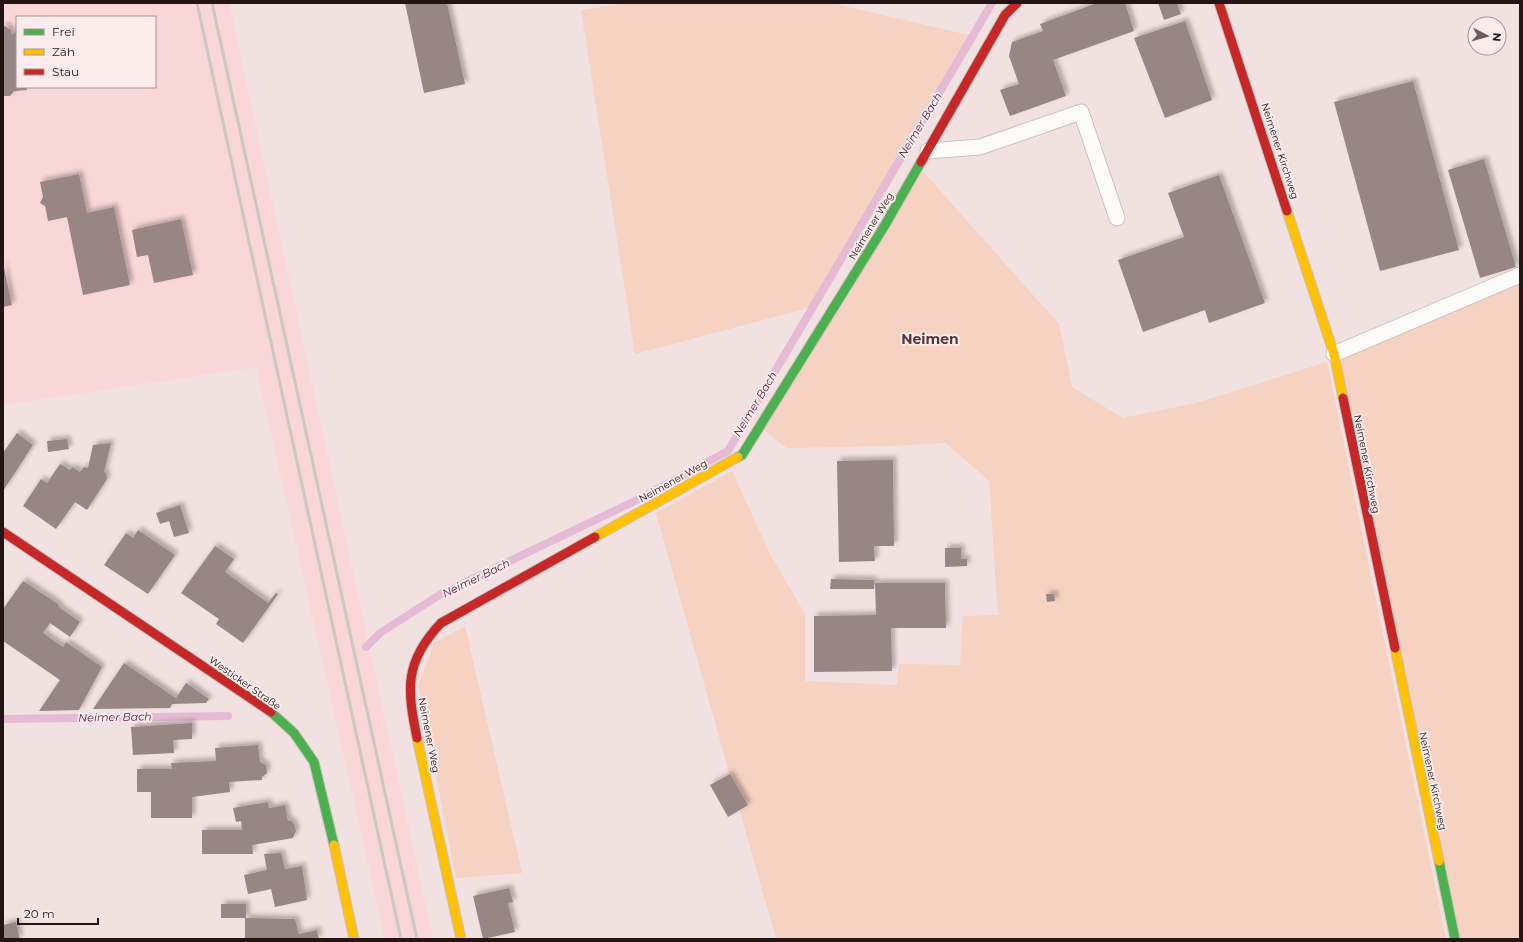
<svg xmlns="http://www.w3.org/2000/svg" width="1523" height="942" font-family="Montserrat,sans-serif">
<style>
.built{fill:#f9d6d7;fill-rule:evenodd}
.green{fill:#f5d2c1}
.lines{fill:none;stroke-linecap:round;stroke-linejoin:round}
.stream{stroke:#e5bad4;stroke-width:8}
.building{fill:#978684;filter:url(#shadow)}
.lane-casing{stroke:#cdbebe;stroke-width:17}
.fast-casing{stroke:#cdbebe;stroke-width:11}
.slow-casing{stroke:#cdbebe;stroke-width:11}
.jam-casing{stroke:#cdbebe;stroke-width:11}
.lane{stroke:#fdfafa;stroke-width:15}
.fast{stroke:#4caf50;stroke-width:9}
.slow{stroke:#ffc107;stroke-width:9}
.jam{stroke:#c62828;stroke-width:9}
.rail{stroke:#cbc7c7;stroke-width:3}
.labels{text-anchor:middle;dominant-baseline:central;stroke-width:4;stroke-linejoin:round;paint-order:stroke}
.street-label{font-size:10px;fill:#231516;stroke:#fcebeb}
.water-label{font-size:11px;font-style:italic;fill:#591a49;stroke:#fcebeb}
.district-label{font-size:14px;font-weight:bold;fill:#553537;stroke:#fcebeb}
</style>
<defs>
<filter id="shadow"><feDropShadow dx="3.5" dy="-3.5" stdDeviation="2" flood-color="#0004"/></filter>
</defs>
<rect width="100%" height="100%" fill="#f2e1e1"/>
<path class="built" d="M3 3H229L433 939H385L256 367 3 405ZM17 17H155V87H17Z"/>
<path class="green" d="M628 3H831L977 37 819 305 635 354 581 10Z
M920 168 1059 324 1072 387 1123 418 1196 403 1327 362 1446 939H776L656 513 732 471 770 554 805 614V681L897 685 899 664 960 665 963 616 998 615 989 481 946 443 888 446 787 448 762 429Z
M1520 279V939H1457L1338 356Z
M465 626 522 873 456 878 418 685 434 643Z"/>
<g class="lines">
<path class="stream" d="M366 647 380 633 441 594 637 500 728 451 992 3
M3 719 228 716"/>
</g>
<path class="building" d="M405 3H447L465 84 424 93Z
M1097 3H1125L1134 31 1053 60 1066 96 1010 116 1000 90 1019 84 1009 56 1012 42 1043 31 1040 24Z
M1158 3H1177L1181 14 1164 20Z
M1185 21 1212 100 1165 118 1134 38Z
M3 25 11 30V34L17 33V87H26L27 90 14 91 10 96H4Z
M1413 81 1459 250 1380 271 1334 102Z
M1484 159 1516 267 1480 278 1448 170Z
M79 174 87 213 114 207 130 285 83 295 67 217 48 221 45 206 40 203 43 197 40 182Z
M1219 175 1265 303 1209 323 1205 310 1143 332 1118 260 1184 237 1168 193Z
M181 219 193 275 154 283 148 255 137 257 132 230Z
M3 263 12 305 3 307Z
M17 433 33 445 3 491V453Z
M67 439 69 449 48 452 47 441Z
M111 443 104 472 106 473 107 479 87 510 75 502 56 529 23 506 41 479 47 483 60 464 70 470 72 467 80 472 84 467 88 468 93 445Z
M893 460 894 546H874L875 561 839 562 837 461Z
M180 505 189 533 174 537 169 521 160 524 156 513Z
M138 530 175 555 148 594 104 565 126 533 133 538Z
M215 546 234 559 225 572 268 603 276 593 278 594 243 643 216 624 219 619 181 593Z
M945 548H961V559H967V566L945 567Z
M831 579 874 580V589H830Z
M23 581 58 604 60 608 80 622 70 637 50 623 43 633 63 647 66 642 102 667 79 710 39 711 60 680 3 641V609Z
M875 583H945L946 628H891L892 671 814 672V616L876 615Z
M1046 594H1054L1055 601 1047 602Z
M124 663 176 698 186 683 209 699 206 703 172 704 170 708 93 709Z
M192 723V739L173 740 174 753 133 755 131 727Z
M258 745 260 762 266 765 267 773 262 777V780L229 782 230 792 192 797V818H151V792H137V769H172L171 763 216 761 215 748Z
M730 774 748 805 728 817 710 785Z
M268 802 269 808 285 805 288 821 290 820 294 824 296 831 293 838 252 845 253 854H202V830H242L241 821 236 822 233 808Z
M281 853 285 869 302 866 307 900 275 907 271 889 248 894 244 875 267 870 264 854Z
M509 888 513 902 508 903 515 932 483 939 473 896Z
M221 904H246V918L295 919 299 934 317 930 319 939H245V918H221Z
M16 922 20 939H3V925Z"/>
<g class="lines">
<defs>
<path id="lane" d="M928 151 980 147 1081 112 1117 218
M1334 354 1520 275"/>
<path id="fast" d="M738 457 742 455 885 225 921 162
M271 712 294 733 314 762 334 845
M1439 861 1455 939"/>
<path id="slow" d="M1287 211 1334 354 1343 398
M595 537 738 457
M1395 648 1439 861
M417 738 461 939
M334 845 354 939"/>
<path id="jam" d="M1219 3 1287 211
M921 162 1005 15 1017 3
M1343 398 1395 648
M3 532 271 712
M417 738C407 689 404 662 441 623L595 537"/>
</defs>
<use href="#lane" class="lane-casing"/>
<use href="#fast" class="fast-casing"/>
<use href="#slow" class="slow-casing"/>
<use href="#jam" class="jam-casing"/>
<use href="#lane" class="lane"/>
<use href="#fast" class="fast"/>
<use href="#slow" class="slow"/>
<use href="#jam" class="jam"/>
<path class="rail" d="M197 3 401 939
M212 3 417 939"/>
</g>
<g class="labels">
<g class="street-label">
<text transform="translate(1280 151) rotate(72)">Neimener Kirchweg</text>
<text transform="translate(871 226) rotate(-59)">Neimener Weg</text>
<text transform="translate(1367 464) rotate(79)">Neimener Kirchweg</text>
<text transform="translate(673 481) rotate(-29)">Neimener Weg</text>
<text transform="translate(245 683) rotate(35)">Westicker Straße</text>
<text transform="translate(429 735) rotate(79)">Neimener Weg</text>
<text transform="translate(1433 781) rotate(78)">Neimener Kirchweg</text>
</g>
<g class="water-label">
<text transform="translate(920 125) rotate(-59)">Neimer Bach</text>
<text transform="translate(755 404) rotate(-59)">Neimer Bach</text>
<text transform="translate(476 578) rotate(-26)">Neimer Bach</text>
<text transform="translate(115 717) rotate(-1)">Neimer Bach</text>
</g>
<g class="district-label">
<text x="930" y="339">Neimen</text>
</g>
</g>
<rect width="1523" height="942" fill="none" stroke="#231516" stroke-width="8"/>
<rect x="16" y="16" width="140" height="72" fill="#fcebeb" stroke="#a59596"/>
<rect x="24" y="29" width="20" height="6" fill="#4caf50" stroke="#a59596"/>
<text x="52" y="36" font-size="12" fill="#231516">Frei</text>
<rect x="24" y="49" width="20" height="6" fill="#ffc107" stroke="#a59596"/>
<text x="52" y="56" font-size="12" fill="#231516">Zäh</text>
<rect x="24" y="69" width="20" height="6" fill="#c62828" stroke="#a59596"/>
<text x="52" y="76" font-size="12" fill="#231516">Stau</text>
<g transform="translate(1487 36) rotate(96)"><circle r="19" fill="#fcebeb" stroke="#a59596"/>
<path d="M0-3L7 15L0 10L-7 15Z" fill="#6b5c5d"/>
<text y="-6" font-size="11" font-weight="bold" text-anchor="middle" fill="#231516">N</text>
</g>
<path d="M18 918v6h80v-6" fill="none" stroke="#231516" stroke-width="2"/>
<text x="24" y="918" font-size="12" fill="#231516" stroke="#fcebeb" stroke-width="3" paint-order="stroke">20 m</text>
</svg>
